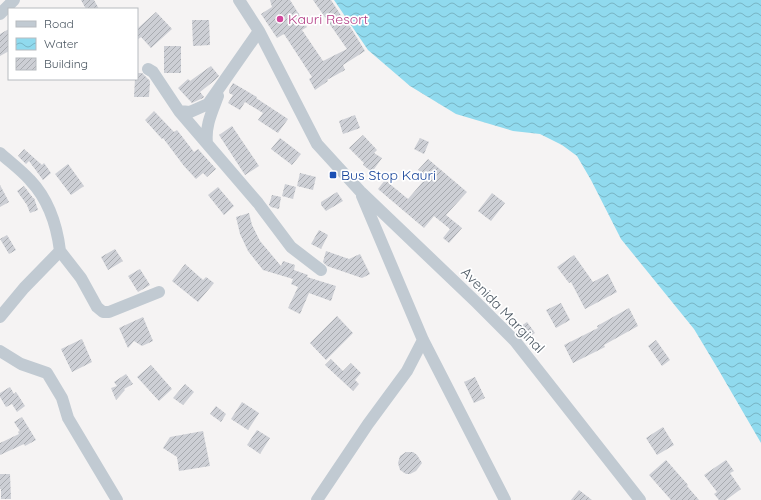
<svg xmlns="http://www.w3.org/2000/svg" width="761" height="500" font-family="Quicksand,sans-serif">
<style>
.water{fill:url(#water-waves)}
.building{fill:url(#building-hatch)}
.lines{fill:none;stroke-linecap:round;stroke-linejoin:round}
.minor{stroke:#c1cad2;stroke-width:12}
.hotel-dot{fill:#d1479c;stroke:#fff;stroke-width:1.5}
.transit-dot{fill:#1a4fb4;stroke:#fff;stroke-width:1.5}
.labels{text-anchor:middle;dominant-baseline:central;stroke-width:3.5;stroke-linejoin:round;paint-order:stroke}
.hotel-label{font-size:14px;fill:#b23c85;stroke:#fff;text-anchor:start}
.transit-label{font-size:14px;fill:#164399;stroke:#fff;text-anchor:start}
.street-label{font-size:14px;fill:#4a5661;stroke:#fff}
</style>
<defs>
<pattern id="water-waves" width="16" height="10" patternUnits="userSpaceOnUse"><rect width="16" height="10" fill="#90daee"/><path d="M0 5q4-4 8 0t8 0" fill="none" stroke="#78b4c4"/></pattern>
<pattern id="building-hatch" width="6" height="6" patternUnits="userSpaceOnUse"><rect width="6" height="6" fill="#cdcfd5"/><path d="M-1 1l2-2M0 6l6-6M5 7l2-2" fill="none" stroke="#a8abb0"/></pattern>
</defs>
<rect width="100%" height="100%" fill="#f5f3f3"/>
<path class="water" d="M334 0H761V443L718 369 694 329 621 239 591 180 577 156 562 145 540 134 513 131 456 114 410 86 368 50Z"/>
<path class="building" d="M81 0H94L99 9H86Z
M270 0H290L307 27 302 30 323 61 347 49 313 0H331L346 23 347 22 354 33 365 51 343 65 345 70 327 80 328 81 315 90 309 79 312 77 284 34 277 38 261 14 272 7Z
M156 12 172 29 151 48 141 37 137 40V29Z
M192 20H209L210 45 193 46Z
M9 29V51L0 56V34Z
M164 46H181V73H164Z
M211 66 219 76 215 80 200 92 204 97 203 98 192 103 178 88 188 79 190 81Z
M137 73H142L150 81 149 97H134L135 79H137Z
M233 83 257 97 256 98 288 119 278 133 258 120 263 113 245 102 240 110 228 103 233 95 229 93V90Z
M154 111 174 132 177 130 194 152 198 149 216 169 207 177 203 173 196 179 184 166 163 138 162 139 145 120Z
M355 115 360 128 343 134 339 121Z
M232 126 259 166 245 175 219 135Z
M363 135 377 150 374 153 382 158 372 172 363 165 364 163 349 148Z
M280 138 301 154 292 165 271 149Z
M420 138 429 142 424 154 414 149Z
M24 149 42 165 44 163 51 173 43 180 29 161 26 164 18 156Z
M428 159 467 192 446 215 462 228 449 243 443 238 450 229 434 216 424 228 378 189 385 180 408 199 427 177 418 170Z
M68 164 84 186 71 195 55 174Z
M300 173 316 177 313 190 297 186Z
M285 184 296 187 293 199 282 196Z
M0 185 9 202 0 207Z
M24 186 33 198H34L38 210 30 213 27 205 17 191Z
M218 187 234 206 224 215 208 195Z
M337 192 343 201 326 211 321 205V202Z
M492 193 505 203 491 221 478 211Z
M272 195 281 197 279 209 271 207 269 205Z
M249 213 252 225 260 241 281 266 283 261 295 265 294 270 308 275 307 277 336 286 331 301 309 293 300 314 288 308 298 287 291 284 293 279 263 270 248 251 240 234 236 217Z
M319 230 328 235 321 249 311 244Z
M7 235 16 250 9 254 0 239Z
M115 249 123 261 108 270 101 257Z
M326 251 349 259 360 254 370 274 362 278 327 266 323 262Z
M574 255 593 282 608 274 617 292 585 309 571 282 569 283 557 267Z
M185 264 203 280 206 277 214 283 198 302 172 281Z
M140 269 150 285 138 292 128 276Z
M561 303 570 320 556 328 546 310Z
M629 308 638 326 604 345 605 347 573 363 564 345 598 328 597 326Z
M337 316 353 333 326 360 310 343Z
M143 317 153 341 142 346 134 341 128 348 119 328Z
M527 322 535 333 526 339 518 328Z
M82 339 92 362 72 372 61 349Z
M656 340 670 360 662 366 648 346Z
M331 359 343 371 351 363 361 373 355 380 359 384 353 391 325 365Z
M151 365 172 389 159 401 137 377Z
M126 374 133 384 124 389 125 390 116 400 111 388 117 386 114 382Z
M475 377 485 398 474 403 464 382Z
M185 384 194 392 183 405 173 398Z
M10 387 14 394 16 392 25 406 17 412 12 404 6 407 0 397V393Z
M242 402 259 413 248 430 231 419Z
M216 406 226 414 221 422 210 414Z
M22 417 36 440 25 446 24 444 0 455V443L19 434 18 432 20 431 14 422Z
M663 427 674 445 657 455 646 438Z
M257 430 270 438 260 454 247 445Z
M203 431 210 466 179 471 177 457 163 448 170 437Z
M406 452H413L417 455 422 463 416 471 410 474H406L400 470 398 463 400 456Z
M666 460 688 485 687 486 699 500H671L649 475Z
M726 460 734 471 730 473 741 489 726 500H719L714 494 717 492 704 475Z
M0 474H10L11 499H1V489H0Z
M579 490 592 500H571Z"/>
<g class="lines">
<path class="minor" d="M239 0 259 31 317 144 360 191 476 302 515 341 640 500
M0 14 14 0
M148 69 153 72 179 111 190 112 208 104 259 31
M179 111 258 203 291 247 321 270
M207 143C205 126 212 112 218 96
M0 153C10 162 21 170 30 180 48 199 57 226 60 251L24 288 0 317
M362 196 423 340 505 500
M60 251 81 278 97 307 103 312H109L159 292
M0 351 21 364 47 373 62 398 68 418 117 500
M317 500 368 424 407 371 423 340"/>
</g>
<circle class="hotel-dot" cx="280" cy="19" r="4"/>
<rect class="transit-dot" x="329" y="171" width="8" height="8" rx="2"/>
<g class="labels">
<g class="hotel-label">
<text x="288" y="19">Kauri Resort</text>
</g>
<g class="transit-label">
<text x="341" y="175">Bus Stop Kauri</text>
</g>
<g class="street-label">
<text transform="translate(503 310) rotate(46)">Avenida Marginal</text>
</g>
</g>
<rect x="8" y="8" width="130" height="72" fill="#ffffff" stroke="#b7bbc0"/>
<rect x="16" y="21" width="20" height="6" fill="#c1cad2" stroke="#b7bbc0"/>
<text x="44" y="28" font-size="12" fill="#4a5661">Road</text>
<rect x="16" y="38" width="20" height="12" fill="url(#water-waves)" stroke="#b7bbc0"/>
<text x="44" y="48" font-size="12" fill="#4a5661">Water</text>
<rect x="16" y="58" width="20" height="12" fill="url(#building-hatch)" stroke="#b7bbc0"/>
<text x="44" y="68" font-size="12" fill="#4a5661">Building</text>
</svg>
